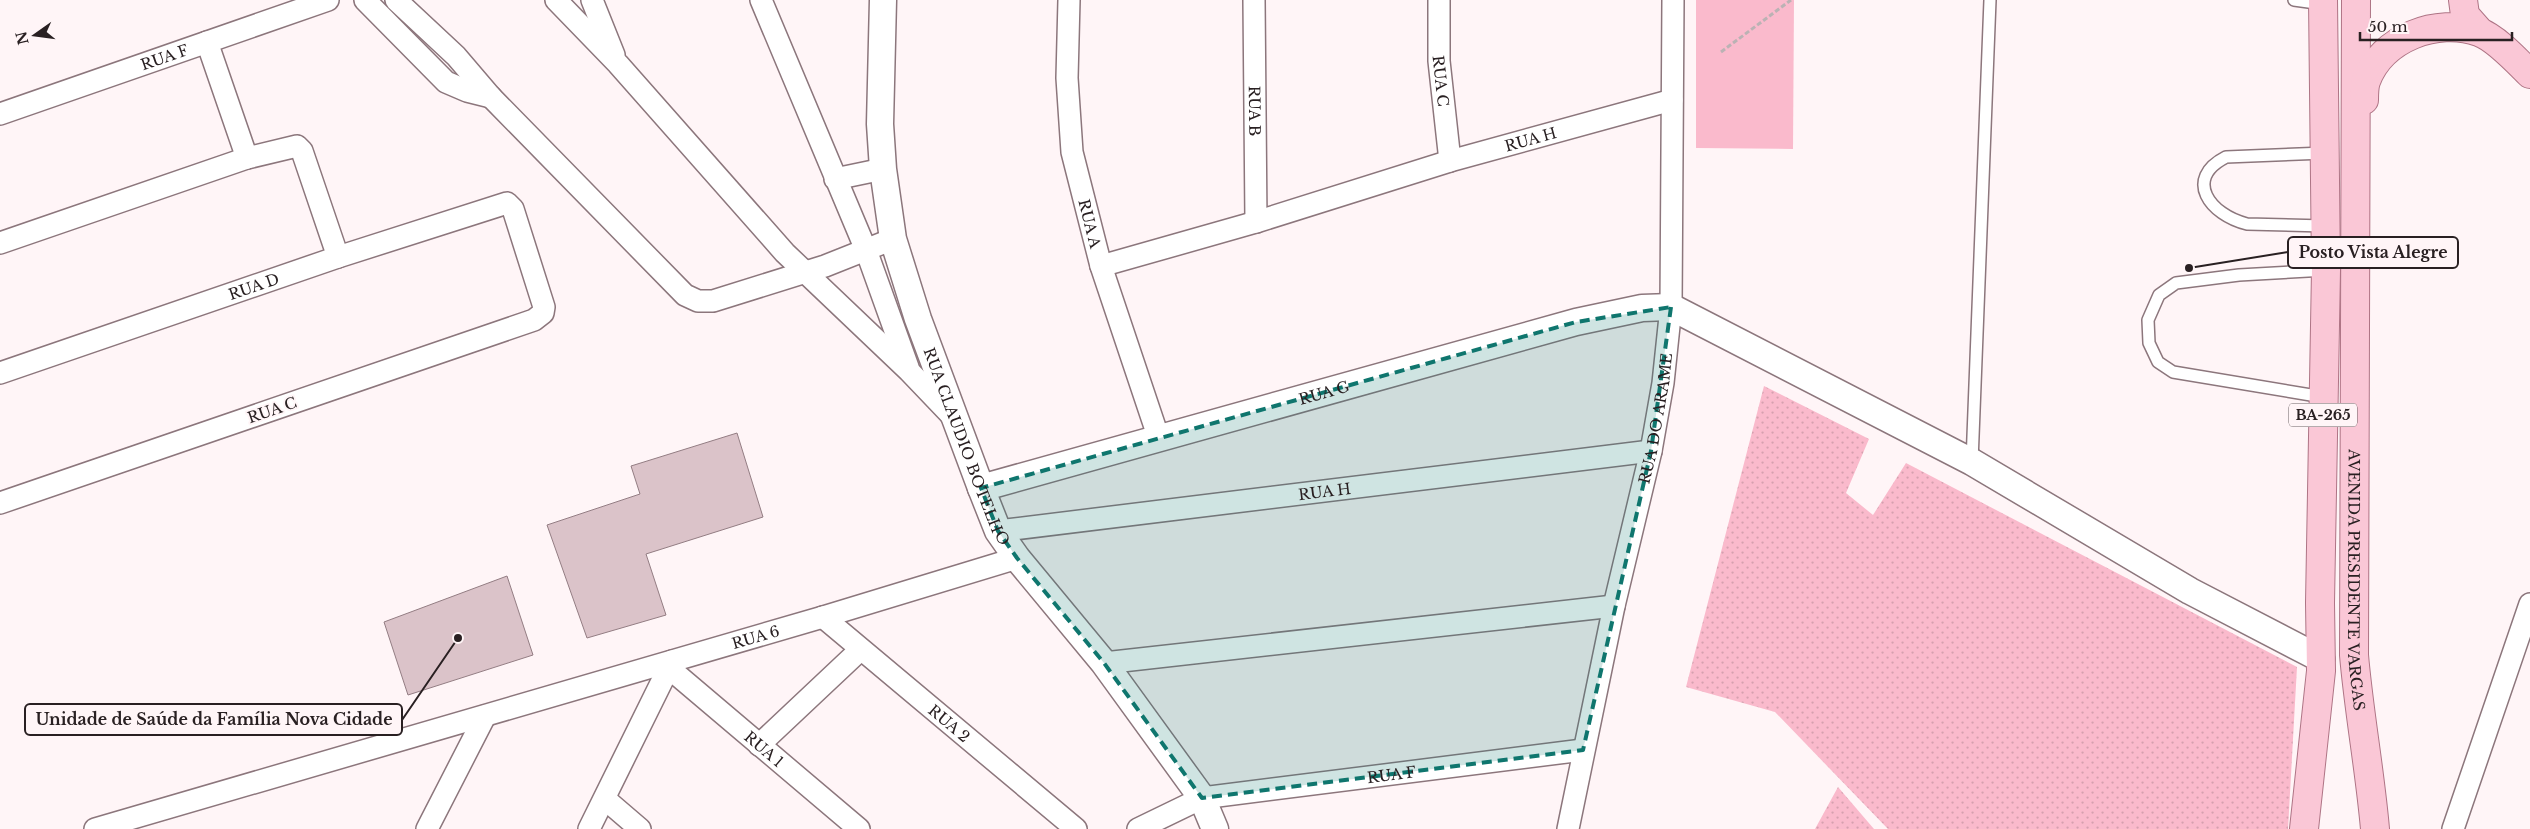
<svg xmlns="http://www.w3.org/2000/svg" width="2530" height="829" font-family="'Libre Baskerville',serif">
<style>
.grass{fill:url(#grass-dots)}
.garden{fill:#fabacc}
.building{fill:#dbc3c9;stroke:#937d83}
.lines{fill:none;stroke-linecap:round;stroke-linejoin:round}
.service-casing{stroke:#8c767c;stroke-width:14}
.minor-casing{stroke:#8c767c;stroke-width:24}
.tertiary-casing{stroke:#8c767c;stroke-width:29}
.primary-casing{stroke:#ae7485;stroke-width:30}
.path{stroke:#bbb2b4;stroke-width:3;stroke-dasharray:5 2.5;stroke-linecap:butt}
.service{stroke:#fff;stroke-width:11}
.minor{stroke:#fff;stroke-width:21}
.tertiary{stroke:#fff;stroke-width:26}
.primary{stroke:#fac7d6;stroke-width:28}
.marked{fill:#0f766e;fill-opacity:0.2;stroke:#0f766e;stroke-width:4;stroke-dasharray:10 6;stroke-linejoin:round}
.labels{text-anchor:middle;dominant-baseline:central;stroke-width:4;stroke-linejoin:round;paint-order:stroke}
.shield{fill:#fff5f7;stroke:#696062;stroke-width:1}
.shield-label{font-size:14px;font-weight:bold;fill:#292022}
.street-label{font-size:15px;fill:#292022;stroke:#fff5f7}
.leader{fill:none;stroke:#292022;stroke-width:2}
.callout-dot{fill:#292022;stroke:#fff5f7;stroke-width:2}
.callout{fill:#fff5f7;stroke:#292022;stroke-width:2}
.callout-label{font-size:16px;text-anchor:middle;font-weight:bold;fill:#292022}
</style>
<defs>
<pattern id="grass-dots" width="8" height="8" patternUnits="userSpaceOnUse" patternTransform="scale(1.25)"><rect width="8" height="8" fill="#fabacc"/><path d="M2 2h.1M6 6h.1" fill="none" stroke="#d6a0af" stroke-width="1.8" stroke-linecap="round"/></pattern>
</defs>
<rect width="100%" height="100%" fill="#fff5f7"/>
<path class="grass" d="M1764 386 1869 439 1846 493 1873 515 1906 463 2297 667 2288 829H1888L1775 712 1686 687Z
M1838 787 1874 829H1815Z"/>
<path class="garden" d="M1696 0H1794L1793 149 1696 148Z"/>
<path class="building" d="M737 433 763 517 646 554 666 615 587 638 547 525 640 494 631 466Z
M507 576 533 655 408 695 384 622Z"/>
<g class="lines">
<defs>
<path id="service" d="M2294 0 2323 4
M2325 153 2226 157C2183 179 2210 215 2247 224L2325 226
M2323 397 2173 372 2158 362 2149 343 2148 320 2159 295 2176 283 2239 275 2326 270
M1972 462 1990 0"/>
<g id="minor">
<path d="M365 0 446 82 467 91 491 97"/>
<path d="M396 0 456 56 491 97 685 295 698 301H713L825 266 893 239"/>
<path d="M556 0 618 64 785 253 909 371 952 416"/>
<path d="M592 0 614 55"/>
<path d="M761 0 866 250 908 367"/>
<path id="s1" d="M1069 0 1067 78 1072 152 1101 266 1159 439"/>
<path id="s2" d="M1254 0 1256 222"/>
<path id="s3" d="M1439 0V61L1450 161"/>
<path d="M207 42 247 158"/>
<path id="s4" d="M0 114 328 0"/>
<path d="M835 179 883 169"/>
<path d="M0 243 247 158 297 146 302 151 338 257"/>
<path id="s5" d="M1101 266 1256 222 1450 161 1672 100"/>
<path id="s6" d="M0 373 338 257 507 203 513 209 544 307 543 313 534 320 0 503"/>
<path id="s7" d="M998 531 1651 451"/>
<path id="s8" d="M823 617 1076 829"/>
<path d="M1104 663 1614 606"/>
<path id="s9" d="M669 668 859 829"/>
<path d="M759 745 860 650"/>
<path d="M605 799 640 829"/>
<path id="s10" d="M95 829 823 617 1017 558"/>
<path d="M427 829 485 716"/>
<path d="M589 829 672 661"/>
<path id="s11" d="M1138 829 1202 798 1583 750"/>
<path id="s12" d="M1568 829 1614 606 1651 451 1663 383 1671 307 1673 0"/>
<path d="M2453 829 2530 604"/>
</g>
<g id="tertiary">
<path id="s13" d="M883 0 880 124 883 169 893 239 918 319 981 488 998 531 1017 558 1104 663 1202 798 1215 829"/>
<path id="s14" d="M981 488 1576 322 1642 308 1671 307 1972 462 2190 591 2321 659"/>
</g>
<g id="primary">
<path id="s15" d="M2356 0 2354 655C2359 713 2370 771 2375 829"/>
<path d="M2463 0 2465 15 2480 32"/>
<path d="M2364 100C2364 94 2364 87 2366 81 2382 38 2437 17 2479 32 2496 38 2517 61 2530 74"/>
<path d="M2304 829 2321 671 2320 603 2326 270 2323 0"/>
</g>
</defs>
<use href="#service" class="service-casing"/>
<use href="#minor" class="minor-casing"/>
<use href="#tertiary" class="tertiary-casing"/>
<use href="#primary" class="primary-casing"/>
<path class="path" d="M1721 52 1791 0"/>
<use href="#service" class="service"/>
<use href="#minor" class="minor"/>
<use href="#tertiary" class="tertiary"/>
<use href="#primary" class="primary"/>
</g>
<path class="marked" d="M1671 307 1651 451 1583 750 1202 798 1104 663 1017 558 998 531 981 488 1576 322Z"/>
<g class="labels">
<rect class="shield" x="2289" y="403.5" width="68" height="23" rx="4"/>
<g class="shield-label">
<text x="2323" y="415">BA-265</text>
</g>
<g class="street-label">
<text stroke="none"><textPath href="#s4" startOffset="174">RUA F</textPath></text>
<text stroke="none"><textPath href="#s3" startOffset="81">RUA C</textPath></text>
<text stroke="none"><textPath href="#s2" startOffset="111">RUA B</textPath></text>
<text stroke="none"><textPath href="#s5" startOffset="448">RUA H</textPath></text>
<text stroke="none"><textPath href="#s1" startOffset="226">RUA A</textPath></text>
<text stroke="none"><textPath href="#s6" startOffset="268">RUA D</textPath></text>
<text stroke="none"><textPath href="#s14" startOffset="356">RUA G</textPath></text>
<text transform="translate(272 410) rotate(-19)">RUA C</text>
<text stroke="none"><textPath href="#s12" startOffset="420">RUA DO ARAME</textPath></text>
<text stroke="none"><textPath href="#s13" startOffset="460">RUA CLAUDIO BOTELHO</textPath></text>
<text stroke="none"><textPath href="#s7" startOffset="329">RUA H</textPath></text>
<text stroke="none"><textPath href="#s15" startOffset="580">AVENIDA PRESIDENTE VARGAS</textPath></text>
<text stroke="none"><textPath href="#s10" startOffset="688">RUA 6</textPath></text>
<text stroke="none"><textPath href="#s8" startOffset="165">RUA 2</textPath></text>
<text stroke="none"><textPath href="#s9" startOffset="125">RUA 1</textPath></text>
<text stroke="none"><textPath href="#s11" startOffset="262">RUA F</textPath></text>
</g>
</g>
<path class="leader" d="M2189 268L2288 252M458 638L402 720"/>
<g class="callout-dot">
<circle cx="2189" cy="268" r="5"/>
<circle cx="458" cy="638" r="5"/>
</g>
<g class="callout">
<rect x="2288" y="237" width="170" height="31" rx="5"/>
<rect x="25" y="704" width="377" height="31" rx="5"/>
</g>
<g class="callout-label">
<text x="2373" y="258">Posto Vista Alegre</text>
<text x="214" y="725">Unidade de Saúde da Família Nova Cidade</text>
</g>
<g transform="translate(35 35) rotate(256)" stroke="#fff5f7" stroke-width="4" paint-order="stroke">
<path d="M0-4L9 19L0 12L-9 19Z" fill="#292022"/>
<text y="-8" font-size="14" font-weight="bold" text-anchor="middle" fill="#292022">N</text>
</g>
<path d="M2360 32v8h152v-8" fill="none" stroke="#292022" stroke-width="2.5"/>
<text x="2368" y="32" font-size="15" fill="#292022" stroke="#fff5f7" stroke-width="4" paint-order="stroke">50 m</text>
</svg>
